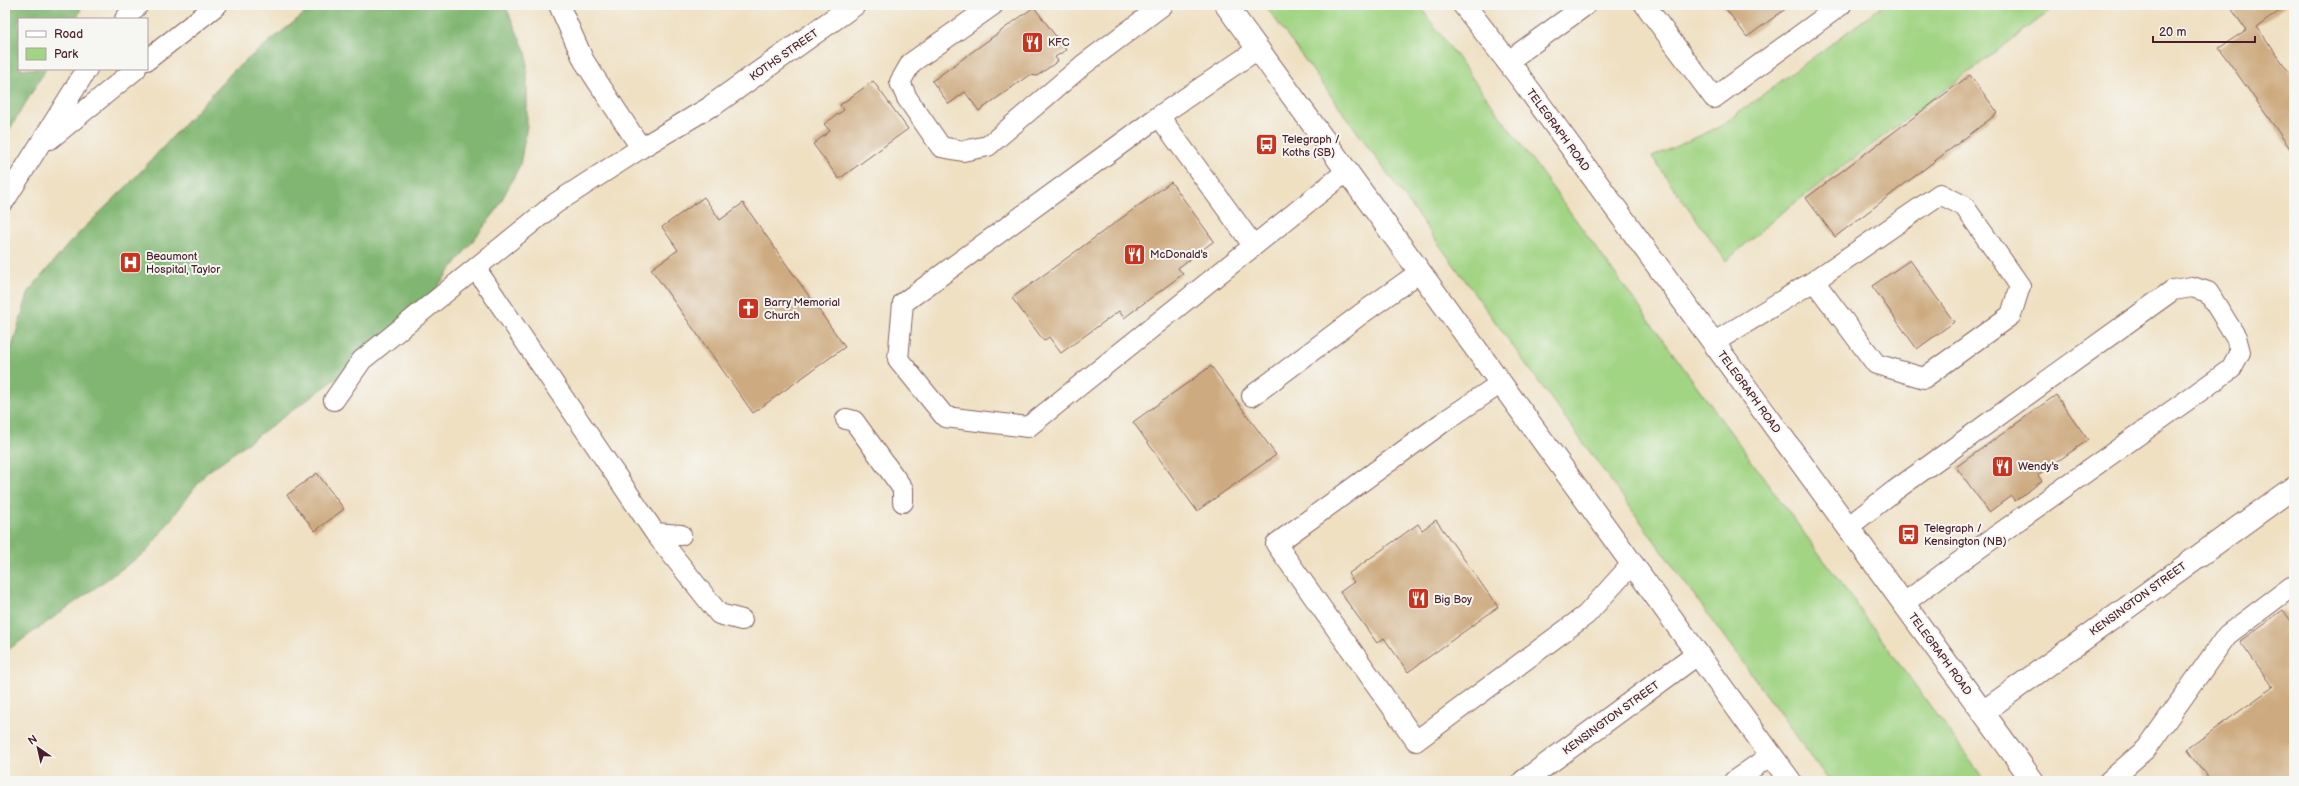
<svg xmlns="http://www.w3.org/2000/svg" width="2299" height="786" font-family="'Balsamiq Sans',sans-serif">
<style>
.green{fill:#a1d483;stroke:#767a57}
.forest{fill:#80b671;stroke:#656a4e}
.building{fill:#cdaa7f}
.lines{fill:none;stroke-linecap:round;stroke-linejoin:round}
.lane-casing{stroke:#846360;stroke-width:22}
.street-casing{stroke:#846360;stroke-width:24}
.primary-casing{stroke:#846360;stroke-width:24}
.lane{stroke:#fff;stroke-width:20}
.street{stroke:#fff;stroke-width:22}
.primary{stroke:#fff;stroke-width:22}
.labels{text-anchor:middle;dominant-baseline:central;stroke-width:4;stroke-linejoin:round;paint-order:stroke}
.poi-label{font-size:11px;fill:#4a1f2b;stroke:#f6f6f2;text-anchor:start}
.street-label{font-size:11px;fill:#4a1f2b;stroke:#f6f6f2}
</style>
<rect width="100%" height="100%" fill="#f6f6f2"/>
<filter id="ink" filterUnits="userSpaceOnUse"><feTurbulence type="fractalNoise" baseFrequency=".025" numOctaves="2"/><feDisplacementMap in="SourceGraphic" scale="8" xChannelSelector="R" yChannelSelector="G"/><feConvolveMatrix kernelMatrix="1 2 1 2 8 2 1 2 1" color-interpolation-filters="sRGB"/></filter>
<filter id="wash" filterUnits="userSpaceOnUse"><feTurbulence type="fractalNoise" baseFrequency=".012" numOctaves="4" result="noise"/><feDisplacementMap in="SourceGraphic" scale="16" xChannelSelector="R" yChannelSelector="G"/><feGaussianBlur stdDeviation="0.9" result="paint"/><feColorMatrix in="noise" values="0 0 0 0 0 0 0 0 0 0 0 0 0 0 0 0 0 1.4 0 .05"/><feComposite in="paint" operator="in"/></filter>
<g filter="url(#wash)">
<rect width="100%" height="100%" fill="#efe0c2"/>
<path class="green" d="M1265 5H1419L1985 781H1829Z
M1884 5H2058L1780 214 1726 261 1652 157 1719 127Z"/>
<path class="forest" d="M5 5H81L80 12 76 19H19V69H46L5 137Z
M315 5H505L527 55V126L520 165 496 211 431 295 340 376 206 473 147 551 5 652V369L29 291 71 241 131 182 233 71Z"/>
<g id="blocks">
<path class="building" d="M1723 5H1791L1747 37Z
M2229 5H2288L2257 27 2294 79V154L2219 48 2246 30Z
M1034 7 1066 50 1055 57 1058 61 1037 76 1029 75 979 111 965 92 949 104 932 81Z
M1970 75 1998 113 1835 237 1806 198Z
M873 81 908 129 839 179 813 144 830 131 824 124 844 110 840 105Z
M1171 182 1214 241 1178 268 1183 274 1124 318 1119 311 1061 353 1049 337 1044 341 1012 298Z
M704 197 720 220 743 203 845 347 753 413 651 269 678 250 662 227Z
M1910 260 1954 322 1917 349 1872 286Z
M1211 366 1276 455 1197 511 1133 422Z
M2056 395 2088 440 2038 475 2042 481 2015 501 2011 496 1989 512 1956 467Z
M317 473 344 509 315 531 287 495Z
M1436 520 1498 607 1408 672 1384 638 1377 643 1340 592 1354 582 1348 574 1418 524 1422 530Z
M2283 610 2294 625V781H2210L2187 749 2273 687 2240 641Z"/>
</g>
</g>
<g filter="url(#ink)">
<use href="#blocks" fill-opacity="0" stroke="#846360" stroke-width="1"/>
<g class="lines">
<defs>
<path id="lane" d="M559 5 584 61 641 148
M993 5 911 63 900 82 907 98 941 147 963 151 988 146 1083 65 1163 5
M1645 5 1714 98 1841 5
M125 19 138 5
M1258 49 1159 116 903 303 898 359 945 417 1028 427 1347 171
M147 60 217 5
M1507 62 1586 5
M1159 116 1253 245
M50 139 136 69
M5 200 87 69
M476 269 655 533 681 535
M1713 343 1814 281 1940 194 1964 206 2020 286 2011 315 1924 378 1876 364 1814 281
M1501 383 1442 423 1276 544 1416 741 1586 615 1632 564
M1252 396 1361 314 1420 272
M334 400 362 360 556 203 641 148 713 105
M846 419 854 421 903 489V502
M1848 527 1894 491 2173 290 2192 287 2208 292 2236 337 2240 352 2231 369 1951 568 1903 604
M655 533 719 614 742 620
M1734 781 1771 755
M2109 781 2147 748 2227 635 2291 587 2294 588"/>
<path id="street" d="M713 105 854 5
M1983 712 2294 487
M1524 781 1697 654"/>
<path id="primary" d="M1226 5 1790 781
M1464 5 1522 80 2033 781"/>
</defs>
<use href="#lane" class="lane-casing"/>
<use href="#street" class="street-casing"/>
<use href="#primary" class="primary-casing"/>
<use href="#lane" class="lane"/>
<use href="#street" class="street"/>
<use href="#primary" class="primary"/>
</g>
</g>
<defs>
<symbol id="restaurant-square" viewBox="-11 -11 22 22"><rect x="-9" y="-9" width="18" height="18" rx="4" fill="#c8321e" stroke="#f6f6f2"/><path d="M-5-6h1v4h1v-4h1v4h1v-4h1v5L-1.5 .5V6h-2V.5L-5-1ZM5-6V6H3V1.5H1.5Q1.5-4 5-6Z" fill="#fff"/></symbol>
<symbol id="bus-square" viewBox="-11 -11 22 22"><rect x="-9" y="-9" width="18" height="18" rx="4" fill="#c8321e" stroke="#f6f6f2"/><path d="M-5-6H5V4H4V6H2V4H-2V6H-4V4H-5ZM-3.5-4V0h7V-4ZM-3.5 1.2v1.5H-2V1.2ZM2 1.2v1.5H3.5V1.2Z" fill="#fff"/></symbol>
<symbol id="hospital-square" viewBox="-11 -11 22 22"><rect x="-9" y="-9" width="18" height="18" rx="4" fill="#c8321e" stroke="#f6f6f2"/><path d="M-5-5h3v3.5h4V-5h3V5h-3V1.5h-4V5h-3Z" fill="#fff"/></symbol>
<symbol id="church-square" viewBox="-11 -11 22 22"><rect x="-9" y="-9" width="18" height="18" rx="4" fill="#c8321e" stroke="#f6f6f2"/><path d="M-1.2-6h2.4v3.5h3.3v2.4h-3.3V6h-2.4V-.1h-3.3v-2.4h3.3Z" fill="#fff"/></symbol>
</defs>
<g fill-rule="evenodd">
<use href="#restaurant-square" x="1020" y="30" width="25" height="25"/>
<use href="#bus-square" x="1254" y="132" width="25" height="25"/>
<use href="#restaurant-square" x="1122" y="242" width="25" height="25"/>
<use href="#hospital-square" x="118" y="250" width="25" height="25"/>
<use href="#church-square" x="736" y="296" width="25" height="25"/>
<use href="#restaurant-square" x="1990" y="454" width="25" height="25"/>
<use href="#bus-square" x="1896" y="522" width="25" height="25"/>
<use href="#restaurant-square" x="1406" y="586" width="25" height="25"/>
</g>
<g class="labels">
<g class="poi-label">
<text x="1048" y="42">KFC</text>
<text x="1282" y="139">Telegraph /<tspan x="1282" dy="13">Koths (SB)</tspan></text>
<text x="1150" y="254">McDonald's</text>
<text x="146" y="256">Beaumont<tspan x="146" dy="13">Hospital, Taylor</tspan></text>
<text x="764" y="302">Barry Memorial<tspan x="764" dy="13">Church</tspan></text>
<text x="2018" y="466">Wendy's</text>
<text x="1924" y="528">Telegraph /<tspan x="1924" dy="13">Kensington (NB)</tspan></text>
<text x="1434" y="599">Big Boy</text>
</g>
<g class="street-label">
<text transform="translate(784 55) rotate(-35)">KOTHS STREET</text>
<text transform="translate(1558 130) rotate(54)">TELEGRAPH ROAD</text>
<text transform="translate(1749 392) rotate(54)">TELEGRAPH ROAD</text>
<text transform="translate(2138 599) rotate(-36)">KENSINGTON STREET</text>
<text transform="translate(1940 654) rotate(54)">TELEGRAPH ROAD</text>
<text transform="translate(1611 718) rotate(-36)">KENSINGTON STREET</text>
</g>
</g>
<rect width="2299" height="786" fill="none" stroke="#f6f6f2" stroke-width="20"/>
<rect x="18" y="18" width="130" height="52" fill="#f6f6f2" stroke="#b1a0a2"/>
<rect x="26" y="31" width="20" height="6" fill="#ffffff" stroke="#b1a0a2"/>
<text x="54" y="38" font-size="12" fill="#4a1f2b">Road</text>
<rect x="26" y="48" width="20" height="12" fill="#a1d483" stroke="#b1a0a2"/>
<text x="54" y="58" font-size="12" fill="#4a1f2b">Park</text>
<g transform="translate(38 748) rotate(326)" stroke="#f6f6f2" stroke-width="3" paint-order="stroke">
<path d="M0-3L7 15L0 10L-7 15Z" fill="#4a1f2b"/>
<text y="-6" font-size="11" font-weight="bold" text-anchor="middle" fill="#4a1f2b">N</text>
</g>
<path d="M2153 36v6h102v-6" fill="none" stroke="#4a1f2b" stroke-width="2"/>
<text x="2159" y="36" font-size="12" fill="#4a1f2b" stroke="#f6f6f2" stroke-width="3" paint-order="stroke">20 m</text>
</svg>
